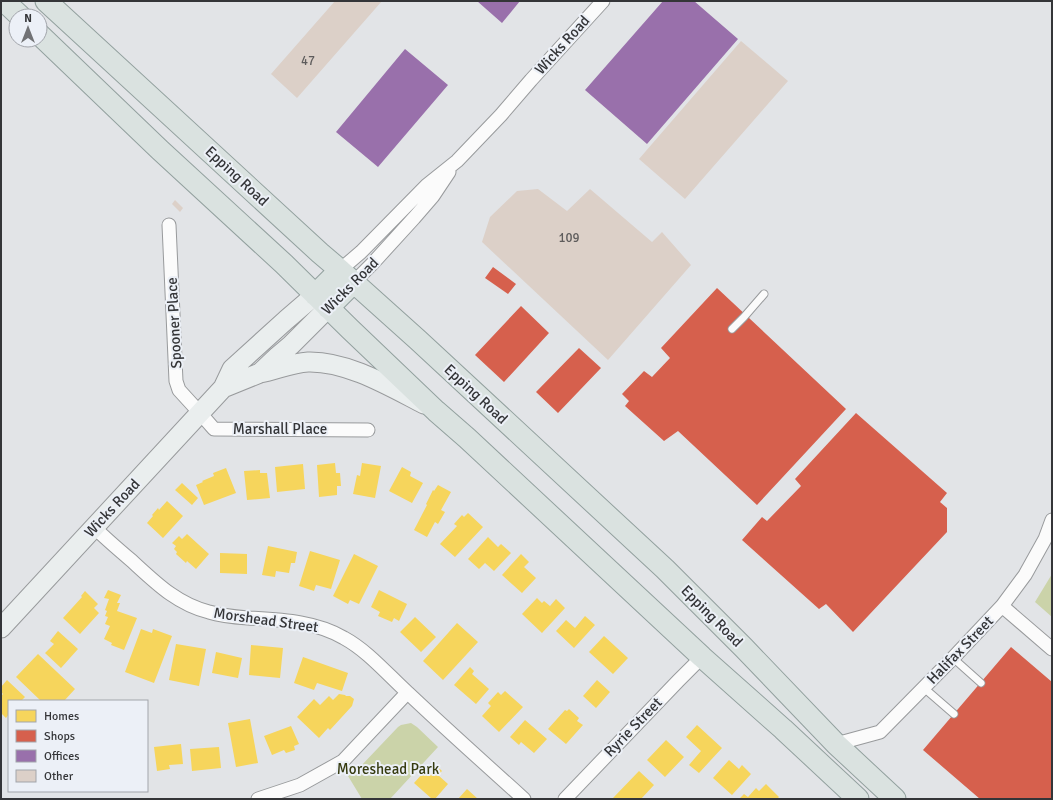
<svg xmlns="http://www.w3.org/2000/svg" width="1053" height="800" font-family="Signika,sans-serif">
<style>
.green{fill:#cbd3a9}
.homes{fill:#f6d55c}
.shops{fill:#d6604d}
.offices{fill:#9970ab}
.building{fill:#dcd0c8}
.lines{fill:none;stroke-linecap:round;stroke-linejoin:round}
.lane-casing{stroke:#989a9c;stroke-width:9}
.street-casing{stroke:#989a9c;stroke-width:15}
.secondary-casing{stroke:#989a9c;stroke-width:21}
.primary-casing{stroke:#92a09e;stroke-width:23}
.lane{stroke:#fbfbfb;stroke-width:7}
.street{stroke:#fbfbfb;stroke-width:13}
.secondary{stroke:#eaeeee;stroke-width:19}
.primary{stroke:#dae2e0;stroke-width:21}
.labels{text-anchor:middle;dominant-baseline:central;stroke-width:4;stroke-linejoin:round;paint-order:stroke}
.number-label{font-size:13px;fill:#5e5c5c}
.street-label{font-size:15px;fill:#343538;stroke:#ecf0f7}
.park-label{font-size:15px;fill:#363b10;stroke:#ecf0f7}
</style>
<rect width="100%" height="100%" fill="#e2e4e7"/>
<path class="green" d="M1052 574V617L1035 602Z
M411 723 417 727 438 747 390 799H362L348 776 360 767 398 727 401 725Z"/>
<path class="homes" d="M335 463 336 473H340L341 486H337V495L319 497 317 465Z
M362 463 381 466 375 498 353 494 357 475 360 476Z
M303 464 305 489 277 492 275 467Z
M402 467 411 472 410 476 423 483 412 503 389 491Z
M226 468 236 493 204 505 196 485 203 482 202 481 214 476 213 473Z
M260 470V473H267L270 498 247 500 244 471Z
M182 483 198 498 192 505 175 490Z
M438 485 451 492 441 510 445 512 438 524 435 522 427 537 414 530 427 505 426 504 433 490 434 491Z
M167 501 183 516 163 538 147 523 153 516 152 515 158 508 159 510Z
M468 513 483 527 455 557 440 544 457 526 454 524 462 515 464 517Z
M187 534 209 554 196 569 187 561 186 563 176 554 177 552 174 549 176 546 172 543 179 536 182 539Z
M488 537 498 547 501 544 511 553 494 571 485 563 479 569 468 559Z
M268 546 297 552 295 563H291L289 573 276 571 275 577 262 575Z
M310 551 340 560 331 589 316 585 314 591 299 586Z
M220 553 247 554V574L220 573Z
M354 554 378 566 359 604 350 600 348 604 333 596Z
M521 554 529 562 524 567 536 578 522 593 502 575Z
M108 590 121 595 117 603H120L117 611 137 618 124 650 111 645 112 643 104 639 110 626 105 624 108 617 105 616 107 611 105 610 109 599 104 598Z
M379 590 407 604 399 621 394 618 392 622 378 616 380 612 371 607Z
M85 591 98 604 94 608 99 613 80 634 63 618 82 597 81 596Z
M537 598 542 603 544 601 550 606 556 599 565 608 542 633 522 614Z
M585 616 595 625 574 648 556 631 566 620 575 628Z
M415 617 436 637 421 652 400 632Z
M457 623 478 642 443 680 423 661Z
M141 629 152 633 153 629 172 636 154 683 125 672Z
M58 631 78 649 61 668 45 653 54 644 50 641Z
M604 636 628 658 613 674 589 652Z
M176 644 206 649 199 686 169 680Z
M251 645 283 648 280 678 249 675Z
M216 652 242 658 238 678 212 673Z
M38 654 75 689 64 701H41L16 677Z
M303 657 348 673 342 691 317 683 314 690 294 683Z
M470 667 474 671 472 674 489 689 476 704 454 685Z
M7 680 25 697 21 701H9V714L6 718 1 713V696L3 694 1 692V687Z
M597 680 610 692 596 708 583 696Z
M505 691 523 707 499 732 482 716 491 706 488 703 498 692 501 695Z
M339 694 345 695 346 696H350L354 699 352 706 330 730 328 728 319 738 297 717 314 699 320 705 329 696 333 700Z
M569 709 579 718 577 721 583 725 566 744 548 729 565 710 567 711Z
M250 719 258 763 236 767 228 723Z
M525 720 547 739 534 753 521 742 519 745 510 737Z
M697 725 722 748 699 773 689 765 701 751 686 737Z
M291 726 299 744 294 746 295 750 286 753 284 750 272 755 264 736Z
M666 740 684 757 665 777 647 760Z
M181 744 183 764 169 765 170 769 157 771 154 747Z
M219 747 221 768 192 771 190 749Z
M729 760 739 769 742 765 751 774 732 795 713 778Z
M433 762 442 771 438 775 448 784 435 799H432L414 783Z
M639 771 654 785 641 799H615L613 798Z
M766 784 779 797 777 799H739L744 794 748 797 756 788 759 791Z
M467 789 478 799H458Z"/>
<path class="shops" d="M493 267 516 284 508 294 485 278Z
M717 288 846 409 757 505 678 431 664 441 625 406 629 401 622 394 644 371 652 377 670 358 661 348Z
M521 306 549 333 504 382 475 355Z
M579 348 601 368 558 413 536 392Z
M856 413 947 493 940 502 947 508V532L853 632 826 604 819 609 742 540 762 517 767 521 801 486 795 479Z
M1011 647 1052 682V799H980L923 750Z"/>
<path class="offices" d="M477 1H520L502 23Z
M663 1H694L738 39 647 144 585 90Z
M405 49 448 85 378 167 336 132Z"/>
<path class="building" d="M335 1H382L297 98 271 74Z
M741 41 788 81 685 199 639 159Z
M538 189 567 211 590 189 652 242 662 232 691 265 608 360 482 242 490 217 517 191Z
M175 200 183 208 180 212 172 204Z"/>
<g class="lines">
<defs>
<path id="lane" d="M732 329 744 317 764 294
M953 658 981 683
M924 688 954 714"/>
<path id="street" d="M169 225 176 381 179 390 200 413 214 429 368 430
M340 270 361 252 427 185 457 161 501 115 531 80 603 1
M354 282 373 263 414 218 433 196 449 172
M94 527C106 539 119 550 132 561 156 583 177 604 209 612 222 616 235 617 248 618 281 620 315 621 344 638 368 651 388 675 408 693 446 729 485 764 524 799
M1002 606 1052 649
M836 744 880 732 953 658 1002 606 1025 575 1045 539 1052 520
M258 799 300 785 343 761 407 693
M565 799 678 681 702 657"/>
<path id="secondary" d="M260 373C276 370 291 363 308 362 347 361 389 386 424 404
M223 388 260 373 278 356 291 345 328 308
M1 628 223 388 232 369 286 320 315 295"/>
<path id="primary" d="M4 1 20 16
M46 1 320 253 340 270 418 340 665 569 744 648 836 744 895 799
M40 35 160 150 284 264 350 329 436 411 467 438 702 657 783 729 858 799
M315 295 340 270
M328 308 354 282"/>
</defs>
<use href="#lane" class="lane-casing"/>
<use href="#street" class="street-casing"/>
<use href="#secondary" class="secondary-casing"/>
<use href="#primary" class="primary-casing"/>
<use href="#lane" class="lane"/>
<use href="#street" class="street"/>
<use href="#secondary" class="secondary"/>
<use href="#primary" class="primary"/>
</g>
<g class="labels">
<g class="number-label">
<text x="308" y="61">47</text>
<text x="569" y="238">109</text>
</g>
<g class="street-label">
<text transform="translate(562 45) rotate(-48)">Wicks Road</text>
<text transform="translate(237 176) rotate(43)">Epping Road</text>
<text transform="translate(350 286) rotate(-45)">Wicks Road</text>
<text transform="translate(174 323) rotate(-93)">Spooner Place</text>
<text transform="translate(476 394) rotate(43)">Epping Road</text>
<text x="280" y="429">Marshall Place</text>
<text transform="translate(112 508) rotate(-47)">Wicks Road</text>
<text transform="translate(712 616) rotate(45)">Epping Road</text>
<text transform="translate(266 620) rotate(8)">Morshead Street</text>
<text transform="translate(960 650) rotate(-46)">Halifax Street</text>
<text transform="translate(633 727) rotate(-46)">Ryrie Street</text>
</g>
<g class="park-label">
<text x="388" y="769">Moreshead Park</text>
</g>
</g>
<rect width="1053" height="800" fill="none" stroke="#343538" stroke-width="4"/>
<rect x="8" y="700" width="140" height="92" fill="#ecf0f7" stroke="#a2a5ab"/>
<rect x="16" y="710" width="20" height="12" fill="#f6d55c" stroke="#a2a5ab"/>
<text x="44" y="720" font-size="12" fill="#343538">Homes</text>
<rect x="16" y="730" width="20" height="12" fill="#d6604d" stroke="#a2a5ab"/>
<text x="44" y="740" font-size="12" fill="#343538">Shops</text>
<rect x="16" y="750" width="20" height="12" fill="#9970ab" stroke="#a2a5ab"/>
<text x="44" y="760" font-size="12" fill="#343538">Offices</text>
<rect x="16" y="770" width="20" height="12" fill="#dcd0c8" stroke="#a2a5ab"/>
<text x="44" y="780" font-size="12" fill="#343538">Other</text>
<g transform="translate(28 28)"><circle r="19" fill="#ecf0f7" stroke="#a2a5ab"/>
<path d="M0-3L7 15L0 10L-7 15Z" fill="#717275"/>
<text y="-6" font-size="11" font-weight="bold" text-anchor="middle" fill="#343538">N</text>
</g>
</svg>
